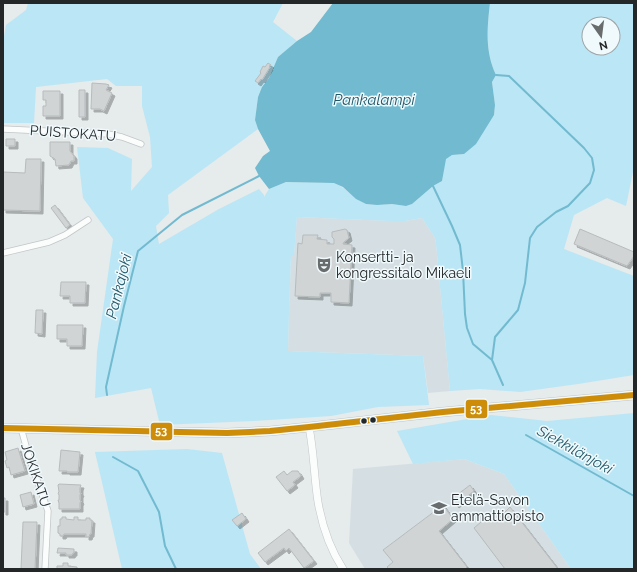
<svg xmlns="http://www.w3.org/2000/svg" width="637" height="572" font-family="Raleway,sans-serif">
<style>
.built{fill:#d5dfe3}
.green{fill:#bbe6f5;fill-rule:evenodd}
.water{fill:#71bad0}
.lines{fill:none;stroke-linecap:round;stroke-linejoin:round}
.stream{stroke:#71bad0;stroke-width:2}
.building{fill:#d0d4d5;stroke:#b7bbbc;filter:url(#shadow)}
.minor-casing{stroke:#c3c6c7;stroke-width:7}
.tertiary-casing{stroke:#c3c6c7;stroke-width:8}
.secondary-casing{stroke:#c3c6c7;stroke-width:10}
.minor{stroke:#fbfcfc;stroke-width:5.5}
.tertiary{stroke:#fbfcfc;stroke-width:7}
.secondary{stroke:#fbfcfc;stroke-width:8}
.bus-1-casing{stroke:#f0f9fc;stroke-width:9}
.bus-1{stroke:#cd8d08;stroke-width:6}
.bus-dot{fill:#242728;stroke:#f0f9fc;stroke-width:1.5}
.labels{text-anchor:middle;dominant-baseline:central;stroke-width:3;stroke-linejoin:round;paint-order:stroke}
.street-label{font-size:14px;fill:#242728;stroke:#f0f9fc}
.poi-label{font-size:14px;fill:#242728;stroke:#f0f9fc;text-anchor:start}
.water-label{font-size:15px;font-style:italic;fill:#215869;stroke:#f0f9fc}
.line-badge{stroke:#f0f9fc;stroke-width:1.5}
.badge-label{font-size:11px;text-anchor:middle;font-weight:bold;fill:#fff}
</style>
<defs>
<filter id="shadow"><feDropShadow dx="3" dy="3" stdDeviation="0" flood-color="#0004"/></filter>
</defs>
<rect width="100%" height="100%" fill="#e6ebec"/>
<path class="built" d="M297 217 390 221H405L422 218 435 238 436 244 450 391 428 393 423 356 288 351 289 311 291 256 294 255Z
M464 459 504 474 571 569H365L349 543 353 469Z"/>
<path class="green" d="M28 3H283L273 22 297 41 278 57 269 78 262 87 258 97 255 120 258 129 168 195 169 213 156 226 159 244 219 209 259 189 264 195V197L269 189 286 182 335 183 345 189 356 199 366 204 377 205 392 204 406 206 412 204 433 186 442 181 445 159 452 155 464 154 486 126 494 115 495 105 492 82 496 75C485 51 487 29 490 3H634V177L633 172 626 206 607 198 574 215 564 249 634 276V375L578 384 520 392 480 389 450 391 436 244 435 238 422 218 405 221H390L297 217 294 256H291L289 311 288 351 423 356 429 405 378 407 331 416 254 421 160 425 151 388 95 398 97 352 113 239 83 198 77 147 108 148 132 159 131 191 152 167 150 137 142 106V86H116L107 79 36 87 34 123H3V36H4L6 25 26 10ZM589 24H613V48H589Z
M634 413V569H571L504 474 464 459 413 464 397 431 491 415 547 421Z
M187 449 222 453 250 554 261 569H122L95 452Z"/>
<path class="water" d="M333 3H490C487 29 485 51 496 75L492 82 495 105 494 115 476 144 464 154 452 155 446 159 442 181 433 186 412 204 406 206 392 204 377 205 366 204 356 199 343 187 334 183 286 182 269 189 259 176 255 168 263 156 270 151 258 129 255 120 258 97 262 87 269 78 278 57 297 41 311 32Z"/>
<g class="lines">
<path class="stream" d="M433 186 452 226 460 245 463 271 465 314 467 328 473 344 492 360 503 385
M492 360 495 337 518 310 525 283 530 238 537 227 556 212 568 206 590 183 594 170 592 158 584 148 509 76 496 75
M107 395 106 387 124 306 138 251 182 215 259 176
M526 435 634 496
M113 457 138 471 159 512 165 546 176 569"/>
</g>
<path class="building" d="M268 63 271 65 269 66 270 67 262 80 261 79 258 83 255 81 261 73 260 72 263 66 265 67Z
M92 83 106 84 109 85 106 90 112 93 104 111 100 109H91Z
M79 90H85V117H79Z
M43 91H60V116H43V106H46V100H43Z
M6 139H15V146H6Z
M50 142H70V151L74 156V161H71L69 165 56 166 55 159 50 156Z
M26 159H41L40 211 3 210V172L25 173Z
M55 205 70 225 66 228 51 208Z
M345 229 347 230 349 238 344 242 343 244 352 245 349 303 331 302V293H320V297L295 296 298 243 302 244 303 235H318L317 239 327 240V244H334V239L332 237V232Z
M580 229 634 252V256L627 266 574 244Z
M61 282H86L85 303H70V296H60Z
M36 310H43L42 334 35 333Z
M57 325H83L82 346H67V339H57Z
M18 448 25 471 11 475 9 467 7 468 5 461 7 460 5 452Z
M61 450 80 452 78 472H67V471H59Z
M284 471 287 475 292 471H298L301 476 293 482 295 485 287 491 276 477Z
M59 484 81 485 80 488V493H81L80 495V500L81 501 80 503V509H59V503L58 500H59V495L58 493 59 492 58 485Z
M470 485 474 491 456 505 452 499Z
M31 492 34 504 23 507 20 495Z
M3 498H5V512H3Z
M443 505 453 519 439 531 467 567 465 569H389L387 567 393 562 383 550Z
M510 507 558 569H505L474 528 495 510 503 522 508 518 503 514Z
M242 513 246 519 237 526 232 520Z
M62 517H66V519L74 520V517H78V520H86V518H90V520H92L91 534H90L89 537H86V534H64L63 536H60V534L58 533V526H60V519H62Z
M23 522H37L35 569H21Z
M289 529 314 561 304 568 289 548 286 551 284 548 265 562 258 553Z
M58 548 74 549V553H73L72 555H66V553H57Z
M63 563H68V566L77 567V569H57V566H63Z"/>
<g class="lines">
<defs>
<path id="minor" d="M3 129 108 134 122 137 141 144
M3 253 49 242 65 235 88 220
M21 428 29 457 48 511 45 569"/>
<path id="tertiary" d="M309 427C314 452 314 477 318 502 322 525 330 549 343 569"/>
<path id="secondary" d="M3 428 180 432 227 433 270 431 309 427 443 412 634 395"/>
</defs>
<use href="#minor" class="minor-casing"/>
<use href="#tertiary" class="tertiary-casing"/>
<use href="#secondary" class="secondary-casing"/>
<use href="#minor" class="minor"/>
<use href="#tertiary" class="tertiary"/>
<use href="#secondary" class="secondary"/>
<defs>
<path id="bus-1" d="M3 428 180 432 227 433 270 431 309 427 443 412 634 395"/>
</defs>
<use href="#bus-1" class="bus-1-casing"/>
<use href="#bus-1" class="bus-1"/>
</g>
<defs>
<symbol id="theatre-bare" viewBox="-9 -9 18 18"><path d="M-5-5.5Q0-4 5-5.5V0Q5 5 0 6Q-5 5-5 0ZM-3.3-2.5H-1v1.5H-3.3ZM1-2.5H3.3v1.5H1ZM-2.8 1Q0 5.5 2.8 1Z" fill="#686c6d" stroke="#f0f9fc" stroke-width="2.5" paint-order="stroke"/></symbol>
<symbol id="school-bare" viewBox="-9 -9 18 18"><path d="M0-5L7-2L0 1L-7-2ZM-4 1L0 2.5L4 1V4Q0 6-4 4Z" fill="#686c6d" stroke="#f0f9fc" stroke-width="2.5" paint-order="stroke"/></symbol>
</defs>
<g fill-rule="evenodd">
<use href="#theatre-bare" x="313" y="254" width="22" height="22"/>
<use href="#school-bare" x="428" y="497" width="22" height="22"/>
</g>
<g class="bus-dot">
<circle cx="373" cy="420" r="3.5"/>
<circle cx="364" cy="421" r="3.5"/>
</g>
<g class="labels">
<g class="street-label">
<text transform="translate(73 133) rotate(4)">PUISTOKATU</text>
<text transform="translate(36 475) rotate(72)">JOKIKATU</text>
</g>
<g class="poi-label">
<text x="336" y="257">Konsertti- ja<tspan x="336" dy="16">kongressitalo Mikaeli</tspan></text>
<text x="451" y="500">Etelä-Savon<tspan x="451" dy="16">ammattiopisto</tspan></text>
</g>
<g class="water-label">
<text x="374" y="100">Pankalampi</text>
<text transform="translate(119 286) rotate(-76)">Pankajoki</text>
<text transform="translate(575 450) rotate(29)">Siekkilänjoki</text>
</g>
</g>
<g class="line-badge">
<rect x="465" y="399" width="23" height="20" rx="4" fill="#cd8d08"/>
<rect x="150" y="422" width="23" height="19" rx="4" fill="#cd8d08"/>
</g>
<g class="badge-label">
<text x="476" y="413">53</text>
<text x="161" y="435">53</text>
</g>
<rect width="637" height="572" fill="none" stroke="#242728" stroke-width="8"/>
<g transform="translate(601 36) rotate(166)"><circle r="19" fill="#f0f9fc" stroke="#9ea5a7"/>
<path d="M0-3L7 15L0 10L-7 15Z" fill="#686c6d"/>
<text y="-6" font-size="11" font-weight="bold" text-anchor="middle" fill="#242728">N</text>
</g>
</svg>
